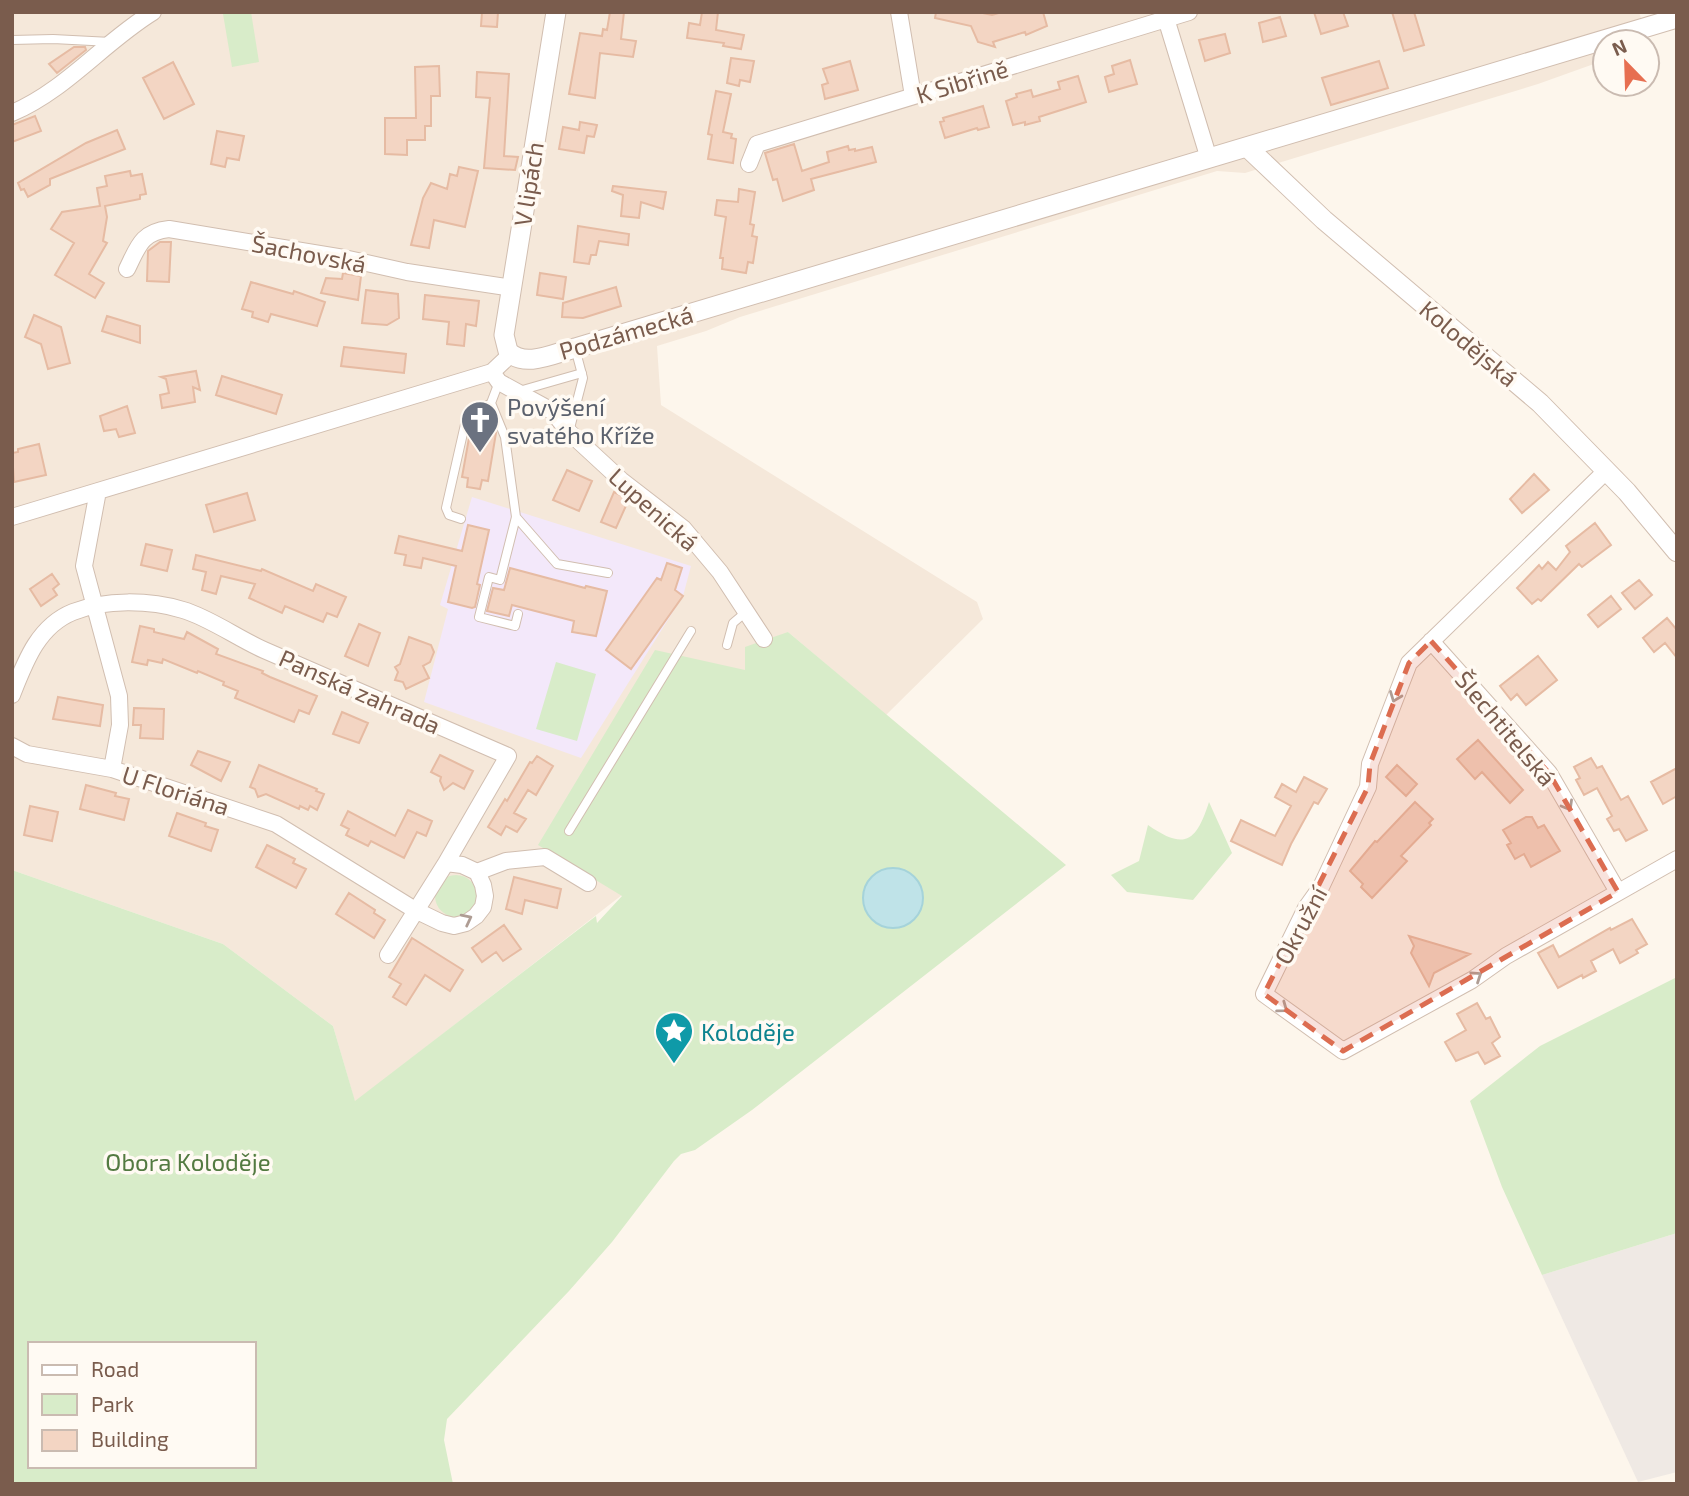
<svg xmlns="http://www.w3.org/2000/svg" width="1689" height="1496" font-family="'Exo 2',sans-serif">
<style>
.residential{fill:#f5e8da}
.industrial{fill:#efe9e4}
.education{fill:#f3e8fa}
.green{fill:#d8ecc9;fill-rule:evenodd}
.water{fill:#bfe3e8;stroke:#a5d3da;stroke-width:2}
.building{fill:#f3d5c3;stroke:#e6bba3;stroke-width:2}
.lines{fill:none;stroke-linecap:round;stroke-linejoin:round}
.service-casing{stroke:#d1beb0;stroke-width:10}
.minor-casing{stroke:#d1beb0;stroke-width:18}
.tertiary-casing{stroke:#d1beb0;stroke-width:21}
.service{stroke:#fff;stroke-width:8}
.minor{stroke:#fff;stroke-width:16}
.tertiary{stroke:#fff;stroke-width:19}
.oneway{stroke:#af9d94}
.marked{fill:#dc6d51;fill-opacity:0.2;stroke:#dc6d51;stroke-width:5;stroke-dasharray:14 9;stroke-linejoin:round}
.labels{text-anchor:middle;dominant-baseline:central;stroke-width:7;stroke-linejoin:round;paint-order:stroke}
.street-label{font-size:24px;fill:#7a5c4d;stroke:#fffaf3}
.worship-label{font-size:24px;fill:#5b616d;stroke:#fffaf3;text-anchor:start}
.culture-label{font-size:24px;fill:#0d838f;stroke:#fffaf3;text-anchor:start}
.park-label{font-size:24px;fill:#537a41;stroke:#fffaf3}
</style>
<rect width="100%" height="100%" fill="#fdf6ec"/>
<path class="residential" d="M12 12H1639L1650 46 1647 47V42H1605V60L1538 84 1245 173 1217 171 740 317 706 331 657 346 661 405 977 602 983 619 886 715 788 632 751 761 622 895 355 1102 333 1026 223 944 12 870Z"/>
<path class="industrial" d="M1677 1233V1472L1638 1482 1542 1275Z"/>
<path class="education" d="M472 497 691 566 683 596 581 758 424 702 448 609 440 605Z"/>
<path class="green" d="M233 12H251L259 62 232 67 223 14Z
M788 632 1066 865 752 1110 695 1150 681 1154 674 1161 612 1242 569 1291 447 1419 444 1440 453 1484H12V870L223 944 333 1026 355 1101 596 916 597 923 622 896 538 845 655 650 745 670V647ZM30 1344H254V1466H30Z
M556 662 596 674 577 741 536 729Z
M1209 802 1232 853 1193 900 1127 892 1111 875 1139 861 1148 825C1184 850 1196 843 1209 802Z
M435 896a21 21 0 1 1 42 0a21 21 0 1 1-42 0Z
M1677 977V1233L1542 1275 1502 1187 1470 1101 1540 1046Z"/>
<path class="water" d="M863 898a30 30 0 1 1 60 0a30 30 0 1 1-60 0Z"/>
<path class="building" d="M482 12H498L497 27 481 26Z
M610 12H624L621 39 636 41 633 57 600 53 595 98 569 94 580 33 602 36 603 29 607 30Z
M702 12H718L716 30 744 35 741 49 723 46 724 43 687 38 689 23 700 25Z
M936 12H978L992 15 1002 12H1043L1047 26 1026 35 1025 32 993 42 995 47 978 42 971 26 935 18Z
M1314 12H1343L1348 26 1321 34Z
M1392 12H1414L1424 45 1404 51Z
M1280 17 1286 36 1263 42 1259 23Z
M1225 34 1230 53 1205 61 1199 40Z
M74 47H85L86 50 57 73 49 64Z
M731 58 754 61 750 82 740 80 739 86 727 83Z
M1130 60 1137 84 1109 92 1105 77 1114 74 1112 66Z
M850 61 858 90 825 99 822 85 828 83 823 69Z
M1379 61 1388 88 1331 105 1322 78Z
M173 62 194 104 164 119 143 78Z
M439 66 440 96H431V126H425V140H407V155L385 154V118H416L415 67Z
M477 72 509 74 504 156 518 157 515 170 484 168 490 98 476 97Z
M1078 76 1086 102 1039 117 1040 121 1025 125V122L1013 125 1006 101 1017 97 1016 94 1031 90 1033 97 1060 89 1058 82Z
M716 91 731 94 723 132 732 134 731 138 736 139 733 163 708 159 712 135 708 134Z
M983 106 989 127 978 130 977 128 945 138 940 122 944 121 943 118Z
M35 116 41 131 12 142V125Z
M580 122 597 125 594 137 587 136 584 153 559 149 563 127 579 130Z
M117 130 125 149 50 179V185L28 197 24 189 21 190 18 183 86 143Z
M217 131 244 136 239 160 227 158 225 167 211 164Z
M794 144 802 171 829 162 827 152 848 146 849 150 855 149V151L872 147 876 162 811 179 814 190 783 201 777 179 773 180 765 153Z
M459 167 478 171 465 227 434 220 429 248 411 245 423 198 431 183 447 189 450 174 457 176Z
M130 171 131 176 142 174 146 194 140 195V199L105 206 107 217 103 241 107 243 89 274 104 283 95 298 55 275 74 243 51 229 62 212 100 206 97 188 107 186 105 176Z
M613 186 666 192 663 209 641 202 639 218 621 216 623 195 612 191Z
M739 189 755 192 750 224 754 225 752 236 757 237 753 263 748 262 746 273 722 269 723 258H720L726 217 715 215 717 200 738 202Z
M578 226 629 234 628 245 599 241 596 255H591L589 264 574 262Z
M160 242H171L169 282 147 281 148 251Z
M343 273 361 276 358 300 321 293 326 278 342 279Z
M540 273 566 277 563 299 537 295Z
M251 282 293 294 294 291 325 302 317 326 271 314 268 322 252 317 253 312 242 309Z
M616 287 621 306 583 318 562 317 563 303Z
M366 290 398 294 399 318 387 325 362 323Z
M425 295 479 301 476 326 466 324 464 346 447 344 449 322 423 319Z
M34 315 61 327 70 363 48 369 41 344 25 337Z
M107 316 140 326V343L102 331Z
M344 347 406 354 404 373 341 366Z
M196 371 200 390 193 387 195 402 162 408 160 395 169 393 166 379 161 377Z
M222 376 282 395 276 414 216 395Z
M127 406 135 433 119 437 116 429 104 431 100 416Z
M471 427 495 431 496 433 488 481 482 480 480 489 467 487 468 478 462 477Z
M39 444 46 475 14 482 12 453 18 452V449Z
M567 470 592 481 579 511 553 500Z
M1534 474 1549 490 1522 513 1510 499Z
M614 492 629 499 616 528 601 522Z
M247 493 255 520 214 532 206 505Z
M1595 523 1611 545 1582 567 1579 564 1541 601 1538 599 1532 604 1517 588 1539 565 1542 569 1548 562 1556 570 1570 552 1566 546Z
M468 525 489 530 477 584 480 585 475 607 472 608 448 602 456 566 423 558 421 568 404 565 406 555 395 553 399 536 462 551Z
M146 544 172 550 167 571 141 565Z
M196 555 261 571 262 569 313 591 316 584 346 597 337 617 327 613 323 622 285 606 282 613 249 598 255 584 221 576 216 594 202 590 206 572 193 569Z
M667 563 682 568 675 590 683 596 631 669 606 650 657 578 661 580Z
M510 568 585 588 586 586 607 591 596 636 572 632 574 621 512 605 509 616 487 611 493 588 504 590Z
M52 574 59 584 53 589 57 595 41 606 30 589Z
M1639 580 1652 595 1635 609 1622 593Z
M1611 596 1621 609 1598 627 1588 615Z
M1667 618 1677 630V658L1665 643 1654 652 1643 638Z
M359 624 380 633 368 666 345 656Z
M140 626 154 629V632L184 639 187 632 218 649 216 654 263 671 262 673 270 677 317 696 309 714 299 710 294 722 235 698 238 691 223 685 224 682 198 671 197 673 163 659 162 663 148 660 147 665 132 662Z
M409 637 431 645 434 652 430 662 423 666 429 678 406 689 403 682 395 680 398 672 395 667 400 664Z
M1538 656 1557 680 1526 705 1517 694 1511 700 1500 686Z
M58 697 103 705 100 726 53 719Z
M134 708 164 709 163 739 140 738 141 725H133Z
M342 712 368 723 359 743 333 734Z
M1478 740 1523 790 1510 803 1482 772 1475 779 1457 759Z
M198 751 230 762 221 781 191 765Z
M440 755 473 771 464 789 453 783 444 790 440 781 441 777 431 772Z
M537 756 553 766 536 795 528 790 514 813 526 819 517 832 506 826 501 835 488 827 505 799 507 801 530 762 532 763Z
M1591 758 1597 768 1602 766 1621 800 1628 796 1647 830 1626 841 1619 829 1614 831 1607 819 1612 816 1597 788 1584 795 1576 780 1580 778 1574 767Z
M259 765 317 789 316 791 324 794 317 810 310 806 308 810 300 806 299 809 266 794 258 797 255 789 250 787Z
M1397 765 1417 784 1406 796 1386 777Z
M1677 768V796L1663 804 1651 782Z
M1304 777 1327 789 1318 804 1314 802 1291 844 1282 865 1231 841 1241 820 1275 836 1291 806 1275 797 1282 784 1296 792Z
M86 785 116 793 115 796 129 799 124 820 80 809Z
M1415 802 1433 819 1429 823 1431 825 1401 856 1407 861 1372 898 1361 887 1363 884 1350 871 1375 841 1377 842Z
M30 806 58 812 52 841 24 835Z
M408 810 432 821 426 836 417 832 404 858 371 841 368 846 346 835 349 829 341 825 348 811 395 836Z
M177 813 206 823 205 826 218 830 211 851 169 836Z
M1526 817H1532L1538 828 1544 825 1560 851 1531 867 1524 854 1515 859 1507 845 1511 843 1503 830Z
M267 845 295 859 293 863 306 869 296 888 256 867Z
M514 877 561 889 557 908 525 900 522 914 506 909Z
M349 893 375 910 374 913 385 920 374 938 336 914Z
M1632 919 1647 944 1636 950 1638 953 1620 963 1613 949 1591 961 1596 971 1583 978 1582 975 1558 988 1538 953 1553 945 1559 957 1610 928 1611 930Z
M504 925 521 949 503 961 496 952 482 962 472 948Z
M1409 936 1470 954 1434 973 1429 986 1411 953 1414 946Z
M412 938 463 970 450 991 425 975 406 1005 393 997 401 984 389 977Z
M1477 1003 1486 1019 1490 1017 1500 1037 1492 1043 1500 1056 1485 1064 1478 1052 1456 1061 1445 1042 1466 1030 1457 1014Z"/>
<g class="lines">
<defs>
<path id="service" d="M12 40 53 39 111 42
M499 382 491 403 505 437 516 517 500 580 489 577 479 617 515 626 518 614
M519 391 582 373
M569 432 583 378 575 348
M516 517 557 564 608 573
M461 519 449 515 446 508 466 420 491 403
M727 645 733 623 746 612
M569 831 691 631"/>
<path id="minor" d="M899 12 913 96
M1164 12 1209 159
M12 113C66 90 104 42 153 12
M749 164 757 144 1189 12
M127 269C138 247 141 232 169 229L344 258 407 272 512 288
M492 372 499 382 552 411 569 432 621 480 683 528 720 572 764 639
M1606 471 1409 663 1370 764 1368 787 1321 887 1306 908 1264 994 1343 1051 1472 980 1506 956 1677 859
M98 491 84 566 119 696 120 725 112 769
M12 517 492 372 510 355
M1431 641 1549 773 1618 892
M12 695C25 662 38 626 73 612 105 599 150 600 183 610 208 617 239 639 264 650 345 685 426 720 508 756L446 863 388 955
M12 746 27 754 112 769 276 824 415 910 442 923 454 926 466 923 476 916 483 907 485 896 483 885 477 872
M446 863 462 865 477 872 506 861 545 857 588 883"/>
<path id="tertiary" d="M556 12 504 335 508 351C524 369 555 353 575 348L1677 18
M1247 147 1324 220 1540 403 1627 492 1677 552"/>
</defs>
<use href="#service" class="service-casing"/>
<use href="#minor" class="minor-casing"/>
<use href="#tertiary" class="tertiary-casing"/>
<use href="#service" class="service"/>
<use href="#minor" class="minor"/>
<use href="#tertiary" class="tertiary"/>
</g>
<defs><path id="oneway-chevron" d="M-2-3.5L2.5 0L-2 3.5" fill="none" stroke-width="1.6" stroke-linecap="round" stroke-linejoin="round" transform="scale(1.75)"/></defs>
<g class="oneway">
<use href="#oneway-chevron" transform="translate(1395 697) rotate(111)"/>
<use href="#oneway-chevron" transform="translate(1568 806) rotate(60)"/>
<use href="#oneway-chevron" transform="translate(467 919) rotate(-27)"/>
<use href="#oneway-chevron" transform="translate(1477 976) rotate(-34)"/>
<use href="#oneway-chevron" transform="translate(1283 1008) rotate(36)"/>
</g>
<path class="marked" d="M1431 641 1549 773 1618 892 1343 1051 1264 994 1368 787 1370 764 1409 663Z"/>
<defs>
<symbol id="church-pin" viewBox="-11 -11 22 30"><path d="M0 17L-7.5 6A9.5 9.5 0 1 1 7.5 6Z" fill="#6b7280" stroke="#fffaf3"/><path d="M-1.2-6h2.4v3.5h3.3v2.4h-3.3V6h-2.4V-.1h-3.3v-2.4h3.3Z" fill="#fff"/></symbol>
<symbol id="sight-pin" viewBox="-11 -11 22 30"><path d="M0 17L-7.5 6A9.5 9.5 0 1 1 7.5 6Z" fill="#0f9aa8" stroke="#fffaf3"/><path d="M0-6L1.8-2.2L6-1.7L2.9 1.2L3.7 5.4L0 3.3L-3.7 5.4L-2.9 1.2L-6-1.7L-1.8-2.2Z" fill="#fff"/></symbol>
</defs>
<g fill-rule="evenodd">
<use href="#church-pin" x="458" y="398" width="44" height="60"/>
<use href="#sight-pin" x="652" y="1009" width="44" height="60"/>
</g>
<g class="labels">
<g class="street-label">
<text transform="translate(962 81) rotate(-17)">K Sibřině</text>
<text transform="translate(528 184) rotate(-81)">V lipách</text>
<text transform="translate(309 253) rotate(11)">Šachovská</text>
<text transform="translate(626 332) rotate(-16)">Podzámecká</text>
<text transform="translate(1469 343) rotate(40)">Kolodějská</text>
<text transform="translate(654 509) rotate(42)">Lupenická</text>
<text transform="translate(360 691) rotate(24)">Panská zahrada</text>
<text transform="translate(1506 728) rotate(50)">Šlechtitelská</text>
<text transform="translate(176 790) rotate(18)">U Floriána</text>
<text transform="translate(1300 925) rotate(-62)">Okružní</text>
</g>
<g class="worship-label">
<text x="507" y="406">Povýšení<tspan x="507" dy="28">svatého Kříže</tspan></text>
</g>
<g class="culture-label">
<text x="701" y="1031">Koloděje</text>
</g>
<g class="park-label">
<text x="188" y="1161">Obora Koloděje</text>
</g>
</g>
<rect width="1689" height="1496" fill="none" stroke="#7a5c4d" stroke-width="28"/>
<rect x="28" y="1342" width="228" height="126" fill="#fffaf3" stroke="#cabbb1" stroke-width="2"/>
<rect x="42" y="1365" width="35" height="10" fill="#ffffff" stroke="#cabbb1" stroke-width="2"/>
<text x="91" y="1377" font-size="21" fill="#7a5c4d">Road</text>
<rect x="42" y="1394" width="35" height="21" fill="#d8ecc9" stroke="#cabbb1" stroke-width="2"/>
<text x="91" y="1412" font-size="21" fill="#7a5c4d">Park</text>
<rect x="42" y="1430" width="35" height="21" fill="#f3d5c3" stroke="#cabbb1" stroke-width="2"/>
<text x="91" y="1447" font-size="21" fill="#7a5c4d">Building</text>
<g transform="translate(1626 63) rotate(337)"><circle r="33" fill="#fffaf3" stroke="#cabbb1" stroke-width="2"/>
<path d="M0-5L12 26L0 18L-12 26Z" fill="#e76f51"/>
<text y="-10" font-size="19" font-weight="bold" text-anchor="middle" fill="#7a5c4d">N</text>
</g>
</svg>
